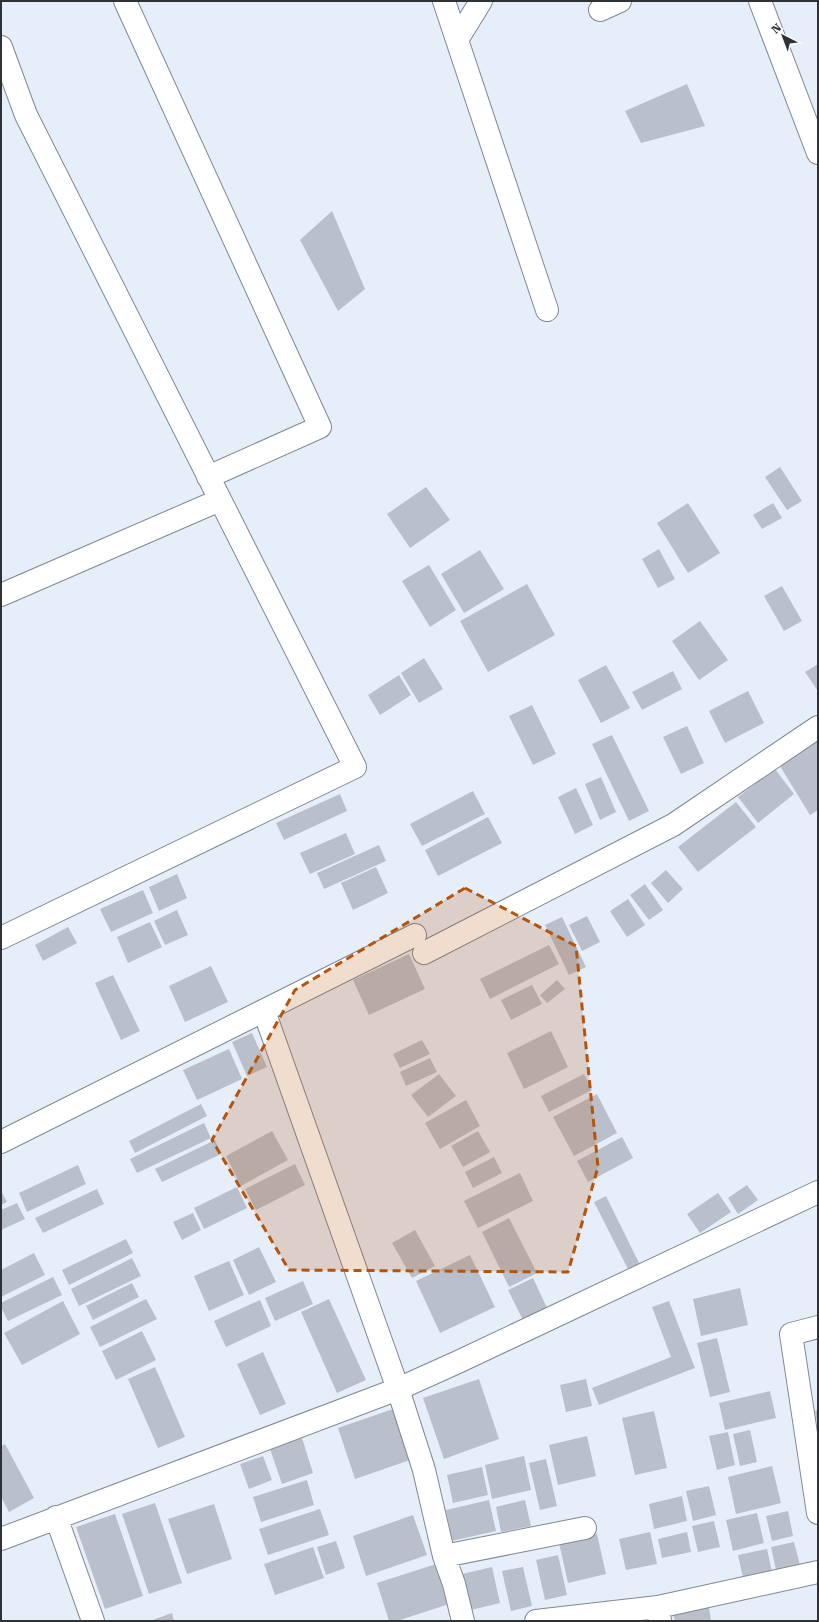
<svg xmlns="http://www.w3.org/2000/svg" width="819" height="1622" font-family="'Roboto Serif',serif">
<style>
.building{fill:#b9c0cc}
.lines{fill:none;stroke-linecap:round;stroke-linejoin:round}
.minor-casing{stroke:#818793;stroke-width:24}
.minor{stroke:#fff;stroke-width:22}
.marked{fill:#b5550c;fill-opacity:0.2;stroke:#b5550c;stroke-width:3;stroke-dasharray:8 5;stroke-linejoin:round}
</style>
<rect width="100%" height="100%" fill="#e6eefa"/>
<path class="building" d="M687 84 705 126 641 143 625 111Z
M332 211 365 289 338 311 300 240Z
M780 467 802 501 787 510 765 477Z
M426 487 450 520 410 548 387 514Z
M688 503 720 553 688 573 657 523Z
M773 503 782 518 762 529 753 515Z
M659 549 675 579 658 588 642 559Z
M480 550 504 589 464 613 441 574Z
M429 565 456 610 430 627 402 581Z
M527 584 555 635 488 672 460 621Z
M782 586 802 621 784 631 764 596Z
M700 621 728 660 699 680 672 641Z
M424 658 443 689 419 703 401 673Z
M818 664V691L805 672Z
M606 665 630 708 601 723 578 680Z
M673 671 682 689 642 710 632 692Z
M399 675 411 695 380 715 368 695Z
M748 691 764 723 725 743 709 711Z
M532 705 556 754 533 765 509 716Z
M687 726 704 763 681 774 663 737Z
M818 731V810L810 815 775 758Z
M612 735 649 811 629 821 592 744Z
M775 769 794 794 758 823 738 797Z
M601 777 616 812 600 820 585 784Z
M576 788 593 825 575 834 558 797Z
M473 791 485 814 422 846 410 824Z
M340 794 347 811 284 840 276 823Z
M736 802 756 827 698 872 678 847Z
M488 817 502 843 438 876 425 850Z
M346 833 355 854 310 874 300 853Z
M379 845 386 861 324 889 317 873Z
M376 867 388 893 353 910 341 883Z
M666 870 683 889 668 903 651 883Z
M177 874 187 898 159 911 149 887Z
M645 884 663 910 649 920 630 895Z
M143 890 153 913 111 932 100 909Z
M628 899 645 925 627 937 610 911Z
M177 910 188 935 165 945 154 921Z
M587 916 600 942 582 951 569 925Z
M562 917 586 967 569 975 545 925Z
M150 922 162 947 128 963 117 937Z
M68 927 77 943 43 961 35 945Z
M549 945 559 964 490 999 480 979Z
M409 954 425 989 369 1015 353 980Z
M211 966 228 1002 185 1022 169 986Z
M113 975 140 1031 121 1040 95 983Z
M557 980 565 989 547 1003 540 995Z
M532 985 542 1004 511 1020 501 1000Z
M551 1031 568 1067 524 1089 507 1053Z
M252 1033 267 1067 247 1076 232 1042Z
M422 1040 430 1054 400 1068 393 1054Z
M229 1049 242 1079 197 1100 183 1070Z
M430 1058 437 1072 406 1086 400 1072Z
M439 1074 456 1096 428 1117 411 1095Z
M584 1074 592 1090 549 1112 541 1096Z
M597 1094 617 1133 574 1156 553 1117Z
M466 1100 480 1126 440 1149 425 1123Z
M201 1104 207 1116 135 1153 129 1141Z
M204 1123 211 1138 137 1173 130 1159Z
M272 1131 288 1160 241 1186 226 1156Z
M478 1131 490 1152 463 1167 451 1146Z
M622 1137 633 1158 588 1182 577 1161Z
M215 1140 221 1154 162 1182 155 1169Z
M494 1157 502 1173 473 1188 465 1172Z
M295 1164 305 1185 256 1210 245 1189Z
M78 1165 86 1184 27 1212 19 1193Z
M520 1173 533 1201 478 1228 464 1201Z
M747 1185 758 1200 738 1214 728 1198Z
M237 1187 247 1208 204 1229 194 1208Z
M97 1189 104 1204 43 1233 35 1218Z
M1 1191 7 1202 1 1205Z
M718 1193 731 1212 700 1233 687 1214Z
M606 1196 640 1265 629 1271 594 1202Z
M17 1203 25 1219 1 1230V1210Z
M193 1213 201 1230 182 1240 173 1222Z
M509 1218 537 1273 509 1287 482 1232Z
M415 1230 435 1266 412 1278 392 1243Z
M126 1239 133 1253 69 1285 62 1270Z
M259 1247 276 1282 249 1295 233 1260Z
M34 1253 45 1275 1 1297V1270Z
M470 1255 495 1307 440 1333 416 1281Z
M132 1258 141 1276 79 1306 71 1289Z
M229 1261 244 1295 209 1311 194 1276Z
M53 1277 62 1295 8 1321 1 1307V1303Z
M533 1278 549 1312 525 1324 508 1290Z
M303 1281 313 1304 275 1321 265 1298Z
M132 1283 139 1297 93 1320 86 1306Z
M740 1288 748 1325 701 1336 693 1299Z
M146 1299 157 1319 100 1347 90 1327Z
M329 1299 366 1380 337 1393 301 1312Z
M260 1300 271 1326 226 1347 214 1321Z
M63 1301 80 1334 22 1365 4 1333Z
M669 1301 695 1368 599 1405 592 1388 671 1357 652 1307Z
M142 1331 156 1360 116 1380 102 1351Z
M717 1338 730 1392 710 1397 697 1343Z
M263 1352 286 1404 260 1415 237 1364Z
M155 1367 185 1437 158 1448 128 1379Z
M479 1379 499 1439 444 1459 423 1398Z
M586 1379 592 1406 566 1412 560 1385Z
M770 1391 776 1418 725 1430 719 1403Z
M393 1409 410 1460 355 1479 338 1428Z
M818 1410V1423H817L815 1411Z
M654 1411 667 1468 635 1475 622 1418Z
M750 1430 757 1462 740 1466 733 1434Z
M728 1432 735 1465 717 1470 709 1436Z
M587 1436 596 1476 558 1485 549 1445Z
M302 1438 313 1473 282 1484 270 1449Z
M5 1444 34 1498 9 1512 1 1497V1446Z
M263 1456 272 1480 249 1489 240 1464Z
M524 1456 531 1490 492 1499 485 1465Z
M546 1459 557 1506 540 1510 529 1463Z
M772 1466 781 1503 736 1514 728 1477Z
M482 1467 488 1495 453 1503 447 1475Z
M307 1480 314 1505 261 1522 253 1497Z
M709 1486 716 1515 693 1521 686 1491Z
M682 1496 687 1521 654 1529 649 1504Z
M489 1500 496 1531 452 1541 446 1510Z
M525 1500 531 1526 501 1532 496 1507Z
M155 1503 182 1583 149 1594 122 1514Z
M214 1504 232 1559 187 1574 168 1519Z
M320 1509 329 1535 268 1555 259 1529Z
M788 1511 793 1536 772 1541 766 1516Z
M757 1513 764 1543 733 1551 726 1520Z
M115 1514 143 1596 105 1609 76 1527Z
M413 1515 427 1555 366 1576 353 1536Z
M714 1521 720 1547 698 1552 692 1526Z
M650 1532 657 1564 626 1570 619 1539Z
M687 1532 691 1552 662 1558 658 1539Z
M597 1534 606 1574 568 1583 559 1543Z
M336 1541 345 1568 326 1575 317 1547Z
M794 1542 801 1569 777 1575 771 1547Z
M313 1547 324 1578 275 1595 264 1564Z
M767 1549 773 1576 744 1582 738 1555Z
M558 1555 567 1595 545 1600 536 1560Z
M436 1564 449 1604 397 1621H389L377 1583Z
M492 1567 500 1603 467 1611 458 1575Z
M523 1567 532 1606 511 1611 502 1571Z
M709 1607 711 1621H675L673 1613Z
M172 1613 174 1621H150Z"/>
<g class="lines">
<defs>
<path id="minor" d="M125 1 320 427 208 477
M444 1 547 310
M760 1 818 153
M600 10 620 1
M457 40 481 1
M1 47 26 115 355 767 1 938
M1 595 220 500
M424 953 673 825 818 727
M264 1011 398 1389 424 1470 444 1556 454 1584 463 1621
M1 1142 415 935
M818 1327 791 1334 818 1513
M56 1517 93 1621
M1 1539 398 1389 458 1362 818 1192
M444 1556 585 1528
M536 1621 658 1607
M660 1621 658 1607 818 1572"/>
</defs>
<use href="#minor" class="minor-casing"/>
<use href="#minor" class="minor"/>
</g>
<path class="marked" d="M465 888 576 946 598 1167 568 1272 289 1270 212 1140 295 990Z"/>
<rect width="819" height="1622" fill="none" stroke="#2e3136" stroke-width="4"/>
<g transform="translate(783 36) rotate(318)" stroke="#f9fbfd" stroke-width="3" paint-order="stroke">
<path d="M0-3L7 15L0 10L-7 15Z" fill="#2e3136"/>
<text y="-6" font-size="11" font-weight="bold" text-anchor="middle" fill="#2e3136">N</text>
</g>
</svg>
